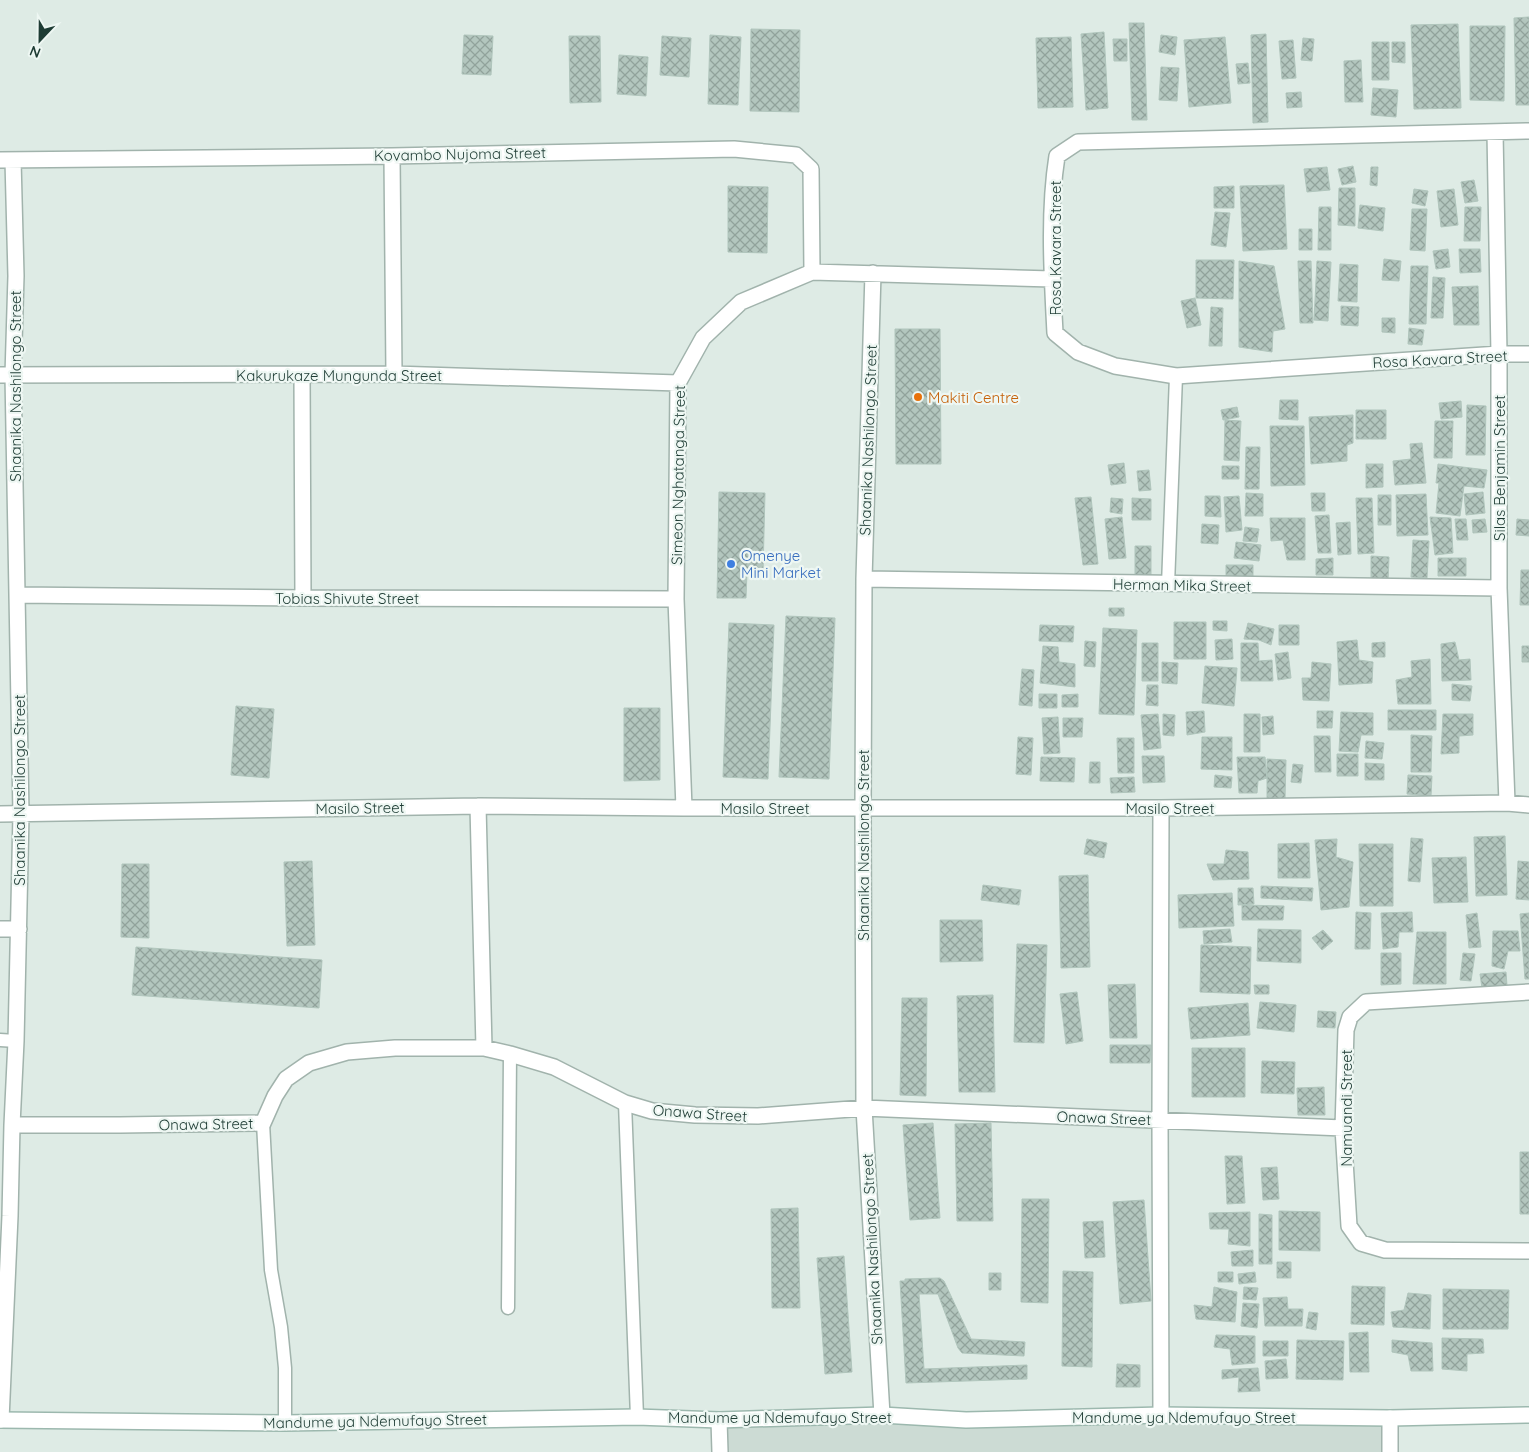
<svg xmlns="http://www.w3.org/2000/svg" width="1529" height="1452" font-family="Quicksand,sans-serif">
<style>
.built{fill:#ccdbd4}
.building{fill:url(#building-cross-hatch);stroke:#b0c5bc}
.lines{fill:none;stroke-linecap:round;stroke-linejoin:round}
.lane-casing{stroke:#a1b3ac;stroke-width:15}
.street-casing{stroke:#a1b3ac;stroke-width:18}
.secondary-casing{stroke:#9cb8ae;stroke-width:18}
.lane{stroke:#fff;stroke-width:12}
.street{stroke:#fff;stroke-width:15}
.secondary{stroke:#fff;stroke-width:15}
.food-dot{fill:#e8710a;stroke:#eef7f3;stroke-width:2}
.shop-dot{fill:#3f7fe0;stroke:#eef7f3;stroke-width:2}
.labels{text-anchor:middle;dominant-baseline:central;stroke-width:4.5;stroke-linejoin:round;paint-order:stroke}
.street-label{font-size:15px;fill:#1e3c34;stroke:#eef7f3}
.food-label{font-size:15px;fill:#c56008;stroke:#eef7f3;text-anchor:start}
.shop-label{font-size:15px;fill:#366cbe;stroke:#eef7f3;text-anchor:start}
</style>
<defs>
<pattern id="building-cross-hatch" width="8" height="8" patternUnits="userSpaceOnUse" patternTransform="scale(1.25)"><rect width="8" height="8" fill="#b3c6be"/><path d="M0 0l8 8M0 8l8-8" fill="none" stroke="#91a29b"/></pattern>
</defs>
<rect width="100%" height="100%" fill="#deebe5"/>
<path class="built" d="M1390 1418V1452H720L719 1420Z"/>
<path class="building" d="M1529 17V105H1516L1514 18Z
M1129 23H1144L1147 120H1132Z
M1458 24 1461 108 1414 109 1411 25Z
M1470 26H1505L1504 101 1470 100Z
M751 29 800 30 799 112 750 111Z
M1104 32 1108 108 1086 110 1081 34Z
M1266 34 1268 122 1253 123 1251 35Z
M464 35 493 36 491 75 462 74Z
M710 35 741 37 738 105 708 104Z
M1161 35 1177 37 1175 55 1159 52Z
M569 36H600L601 102 570 103Z
M662 36 691 38 689 77 660 75Z
M1071 37 1073 107 1038 108 1036 38Z
M1225 37 1231 103 1189 107 1184 40Z
M1303 38 1314 39 1312 61 1301 60Z
M1113 39H1127V61H1114Z
M1293 40 1296 78 1282 79 1279 41Z
M1372 42H1389V80H1372Z
M1392 42H1405V63L1392 62Z
M619 55 648 57 646 96 617 94Z
M1361 60 1363 102H1345L1344 61Z
M1248 63 1250 83 1238 84 1236 64Z
M1161 67 1179 68 1177 101 1159 100Z
M1373 88 1398 90 1396 117 1371 115Z
M1301 92 1302 107 1287 108 1286 93Z
M1353 166 1356 182 1342 185 1338 169Z
M1327 167 1330 190 1307 192 1304 169Z
M1371 167H1378L1377 186 1370 185Z
M1474 180 1478 201 1465 203 1461 182Z
M1284 185 1287 249 1243 251 1240 186Z
M728 186 768 187 767 253 728 252Z
M1234 186V208H1214V187Z
M1339 188H1355V226L1338 225Z
M1414 189 1428 191 1425 206 1412 203Z
M1454 189 1458 225 1441 227 1437 191Z
M1360 205 1385 208 1383 231 1358 228Z
M1319 207H1331V250H1318Z
M1465 207H1481L1480 241H1464Z
M1412 209H1427L1425 251 1410 250Z
M1215 212 1230 213 1226 247 1211 245Z
M1299 229H1312V250H1299Z
M1448 249 1450 267 1436 269 1433 251Z
M1459 249H1480L1481 272 1460 273Z
M1384 259 1401 261 1399 281 1382 280Z
M1196 260H1234L1233 299 1196 298Z
M1239 261 1274 266 1285 329 1273 331 1272 352 1239 347Z
M1298 261H1311L1313 323H1300Z
M1317 261 1331 262 1328 321 1314 320Z
M1340 264 1358 265 1357 302 1338 301Z
M1411 266H1428L1426 324H1409Z
M1433 277 1445 278 1443 318H1431Z
M1478 286 1479 325H1454L1452 287Z
M1195 298 1201 325 1187 328 1181 301Z
M1341 306 1359 307 1358 326 1341 325Z
M1211 307 1223 308 1222 346H1209Z
M1382 318H1395V333L1382 332Z
M1409 328 1424 330 1422 345 1408 344Z
M895 329H940L941 464H896Z
M1280 400H1298V420L1279 419Z
M1461 401 1462 417 1441 419 1439 403Z
M1467 405 1486 406 1485 455H1466Z
M1237 407 1239 417 1223 420 1221 410Z
M1356 410H1386V439H1356Z
M1353 415V443L1347 445V461L1311 464 1309 417Z
M1225 420 1241 421 1239 461 1224 460Z
M1435 421H1453L1452 458H1434Z
M1270 426H1304L1305 485 1271 486Z
M1422 443 1426 483 1395 485 1393 461 1411 459 1410 444Z
M1246 447H1260L1259 489H1245Z
M1124 463 1126 483 1111 485 1108 465Z
M1366 464H1383V487L1366 488Z
M1438 464 1487 470 1484 488 1464 486 1460 516 1436 513 1439 483H1436Z
M1222 466H1239V479H1222Z
M1149 470 1151 490 1139 491 1137 471Z
M719 492 765 493 763 572H747L746 598H717Z
M1483 492 1485 513 1466 515 1464 494Z
M1246 493 1263 494V516H1245Z
M1311 493H1325V511H1312Z
M1426 494 1428 535 1397 536 1396 495Z
M1378 495H1391V525H1378Z
M1205 496H1220L1221 517 1205 516Z
M1239 496 1242 530 1226 532 1224 497Z
M1091 497 1098 564 1083 565 1075 498Z
M1111 498 1123 499 1122 514 1110 512Z
M1132 498 1151 499V520H1132Z
M1356 498H1372L1374 553 1358 554Z
M1329 515 1331 553H1318L1315 516Z
M1122 517 1126 558 1109 559 1105 519Z
M1430 517 1451 518 1453 553 1435 555Z
M1270 518H1305V560H1287L1283 540 1271 541Z
M1455 519H1466L1468 540H1457Z
M1485 519 1487 532 1473 533 1472 520Z
M1517 519 1529 520V536L1516 535Z
M1350 522 1351 554 1338 555 1336 523Z
M1202 524 1219 525 1218 544 1201 543Z
M1245 527 1259 529 1257 542 1243 541Z
M1413 540 1429 541 1427 578 1411 577Z
M1236 542 1261 545 1259 561 1234 558Z
M1135 546H1151V576H1135Z
M1371 556 1389 557 1388 582H1371Z
M1333 558V575H1316V559Z
M1438 558H1466V576H1438Z
M1226 565H1253V582H1226Z
M1521 570H1529V605H1520Z
M1109 608H1124V616H1109Z
M786 616 835 618 829 779 779 777Z
M1213 621H1227V631L1213 630Z
M1174 622H1206V659H1174Z
M729 623 774 625 768 779 723 777Z
M1248 623 1274 629 1271 645 1259 640 1244 639Z
M1040 625 1074 626 1073 642 1039 641Z
M1279 625H1299V645H1279Z
M1103 628 1137 630 1134 715 1099 714Z
M1232 639 1233 659 1216 660 1215 640Z
M1357 640 1359 660 1373 662 1372 683 1339 685 1337 642Z
M1085 641 1096 642 1095 667 1084 666Z
M1385 642V657H1372V643Z
M1455 642 1459 660 1470 659 1471 680 1442 681 1441 644Z
M1142 643H1158V681H1142Z
M1241 643H1258L1259 661 1272 660 1273 681H1241Z
M1043 646 1058 647 1059 662 1075 664V687L1040 683Z
M1522 646H1529V662H1522Z
M1288 652 1291 678 1278 680 1275 654Z
M1430 659 1431 704H1398L1396 680 1412 677 1411 661Z
M1162 662 1178 663 1177 684 1162 683Z
M1312 662 1331 664 1329 701 1303 700 1302 678H1311Z
M1205 666 1237 668 1234 706 1202 703Z
M1022 669 1034 670 1032 706 1019 705Z
M1452 684 1472 686 1470 701 1452 700Z
M1147 685H1158V706L1146 705Z
M1039 694H1057V708H1039Z
M1078 694V707H1062V695Z
M236 706 274 709 269 778 231 775Z
M624 708H660V780L624 781Z
M1388 710H1436V730H1388Z
M1204 711 1205 732 1187 735 1186 712Z
M1317 711H1333L1332 728H1317Z
M1341 712 1373 713V735H1361L1358 752 1339 751Z
M1158 714 1161 748 1144 750 1141 715Z
M1163 714 1175 715 1174 736 1163 735Z
M1244 714H1260V752H1244Z
M1443 714H1473V735L1459 736V753L1441 754Z
M1273 716 1274 734 1263 735 1262 717Z
M1058 717 1060 753 1044 754 1042 718Z
M1063 718H1083L1082 737H1063Z
M1411 735 1432 736 1431 772H1411Z
M1314 736H1330L1331 772H1315Z
M1018 737 1033 738 1031 775 1016 774Z
M1202 737H1232V770L1201 769Z
M1117 738H1134V773H1118Z
M1366 741 1384 743 1382 759 1365 758Z
M1337 754H1358V776H1337Z
M1142 756H1164L1165 782 1143 783Z
M1041 757 1075 758 1074 782 1040 781Z
M1237 757H1265L1267 778 1258 781 1257 793H1239Z
M1267 759 1286 760 1285 799 1267 798Z
M1090 762H1100V783H1089Z
M1365 763 1384 764V780H1365Z
M1293 764 1303 765 1301 783 1291 782Z
M1215 775 1232 777 1231 788 1214 787Z
M1408 775 1432 776 1431 796 1407 794Z
M1134 777 1135 792 1111 793 1110 778Z
M1505 836 1507 895 1476 896 1474 837Z
M1411 838 1423 839 1420 882 1408 881Z
M1087 839 1107 843 1104 858 1084 854Z
M1337 839 1336 857 1353 862 1349 907 1321 910 1315 840Z
M1309 843 1310 878H1278V844Z
M1359 844H1393V906H1360Z
M1226 850 1248 852 1249 879 1213 880 1207 864H1224Z
M1466 857 1468 902 1434 903 1432 858Z
M312 861 315 945 287 946 284 862Z
M1518 861 1529 862V900L1516 899Z
M122 864H149V938L121 937Z
M1088 875 1090 967 1061 968 1059 876Z
M983 885 1021 890 1019 905 981 900Z
M1261 886 1313 888 1312 901 1261 898Z
M1238 888H1253L1254 904 1238 905Z
M1232 893 1234 926 1179 928 1178 895Z
M1242 905 1284 906 1283 920H1242Z
M1356 912 1371 913 1370 949H1355Z
M1412 912 1413 932H1399L1398 947 1383 949 1381 913Z
M1477 913 1481 947 1469 948 1466 915Z
M1529 913V979H1525L1520 914Z
M940 920H982L983 961 940 962Z
M1230 929 1232 942 1204 944 1203 931Z
M1258 929 1301 930V963L1257 961Z
M1323 930 1333 941 1322 950 1312 938Z
M1493 931H1518L1520 951H1508L1504 969 1492 966Z
M1417 932H1446V984H1413Z
M1017 944 1047 945 1044 1043 1014 1042Z
M1201 945 1251 947 1250 994 1200 992Z
M136 947 322 960 319 1008 132 995Z
M1381 953H1401V984L1381 985Z
M1463 953 1475 954 1471 981 1460 980Z
M1506 972 1507 986 1482 988 1480 974Z
M1135 984 1137 1038H1110L1108 985Z
M1254 985H1269V994H1255Z
M1077 992 1083 1041 1066 1044 1060 994Z
M993 995 995 1092H959L957 996Z
M902 998H927L926 1096 900 1095Z
M1260 1002 1296 1005 1294 1032 1257 1028Z
M1248 1003 1250 1035 1191 1039 1188 1008Z
M1318 1011 1336 1012 1335 1028 1317 1027Z
M1110 1045H1151L1150 1063H1110Z
M1192 1048H1245V1097H1192Z
M1262 1061 1295 1062 1294 1094 1261 1093Z
M1324 1087 1325 1115H1298L1297 1088Z
M933 1123 940 1218 910 1220 903 1125Z
M991 1123 993 1221H957L955 1124Z
M1520 1152H1529V1214H1520Z
M1225 1156H1242L1245 1203 1227 1204Z
M1277 1167 1279 1199 1263 1200 1261 1168Z
M1022 1199H1049L1048 1303 1021 1302Z
M1144 1200 1151 1301 1120 1304 1113 1202Z
M798 1208 800 1308H772L771 1209Z
M1279 1211 1320 1212V1251L1279 1250Z
M1250 1212V1246L1228 1244 1229 1229H1210L1209 1213Z
M1259 1214 1272 1215V1264H1259Z
M1103 1221 1105 1257 1085 1258 1083 1222Z
M1253 1250V1266H1232L1231 1252Z
M844 1256 852 1372 825 1374 817 1258Z
M1277 1262H1291V1278H1277Z
M1063 1271 1093 1272 1092 1367 1062 1366Z
M1218 1272H1233V1282H1218Z
M1255 1272 1256 1282 1239 1284 1238 1274Z
M989 1273H1001V1290H989Z
M940 1278 944 1281 971 1339 1025 1342 1024 1356 962 1353 958 1348 938 1294H919L924 1369 1027 1365V1379L906 1383 900 1281H905V1279Z
M1352 1286 1385 1287 1384 1325 1351 1324Z
M1214 1287 1237 1292 1235 1322 1196 1319 1194 1305 1212 1307Z
M1244 1287 1258 1288 1256 1300 1243 1299Z
M1443 1289 1509 1290 1508 1329H1443Z
M1408 1293 1431 1295 1430 1329 1393 1327 1391 1312 1404 1310Z
M1287 1297 1288 1309H1303L1302 1326H1265L1263 1298Z
M1243 1303 1259 1304 1257 1328 1241 1326Z
M1309 1312 1318 1313 1316 1330 1306 1328Z
M1368 1332 1369 1372H1350L1349 1333Z
M1216 1335 1255 1336V1363L1232 1365 1230 1349 1214 1347Z
M1442 1338 1483 1339 1484 1353 1467 1354V1371L1442 1369Z
M1297 1340 1344 1341 1343 1380 1296 1379Z
M1392 1340 1432 1343 1433 1371H1411L1408 1355 1392 1352Z
M1263 1341H1288V1356H1263Z
M1286 1359 1288 1378 1266 1379 1265 1361Z
M1117 1364 1140 1365V1387H1116Z
M1258 1368 1260 1391 1238 1392 1239 1377 1222 1379V1370Z"/>
<g class="lines">
<defs>
<path id="lane" d="M1168 585 1176 376
M0 1040 16 1041
M625 1103 637 1417
M263 1123 271 1270 281 1327 285 1368V1423
M508 1308 510 1054"/>
<path id="street" d="M1529 131 1078 142 1057 156C1048 213 1052 275 1055 333L1078 352 1115 366 1176 376 1499 354H1529
M1495 132 1499 354V588L1507 803
M392 156 394 374
M0 160 392 156 734 149 796 155 811 169 812 272
M873 273 864 579 863 808 864 1108 882 1415
M0 375 394 374 678 383
M302 375 303 598
M864 579 1499 588
M18 595 303 598 676 599
M478 806 484 1048
M684 808 676 599 678 383 703 338 741 302 812 272 1052 279
M0 814 478 806 684 808H1161L1507 803 1529 805
M0 929H19
M1529 992 1366 1002 1350 1017 1346 1030 1343 1128 1349 1226 1361 1243 1385 1250 1529 1251
M12 1125H120L263 1123 275 1096 286 1079 309 1063 347 1052 395 1048H484L510 1054 554 1067 625 1103 652 1111 695 1115 758 1116 864 1108 1343 1128
M1161 1415 1160 1120 1161 808
M1390 1418V1452
M1 1420 10 1216 12 1125 16 1041 21 814 13 375 16 276 13 160
M719 1420 720 1452"/>
<path id="secondary" d="M0 1420 285 1423 637 1417 719 1420 882 1415 966 1420 1161 1415 1390 1418 1529 1415"/>
</defs>
<use href="#lane" class="lane-casing"/>
<use href="#street" class="street-casing"/>
<use href="#secondary" class="secondary-casing"/>
<use href="#lane" class="lane"/>
<use href="#street" class="street"/>
<use href="#secondary" class="secondary"/>
</g>
<circle class="food-dot" cx="918" cy="397" r="5"/>
<circle class="shop-dot" cx="731" cy="564" r="5"/>
<g class="labels">
<g class="street-label">
<text transform="translate(460 154) rotate(-1)">Kovambo Nujoma Street</text>
<text transform="translate(1055 248) rotate(-90)">Rosa Kavara Street</text>
<text transform="translate(1440 359) rotate(-3)">Rosa Kavara Street</text>
<text x="339" y="375">Kakurukaze Mungunda Street</text>
<text transform="translate(15 386) rotate(-90)">Shaanika Nashilongo Street</text>
<text transform="translate(868 440) rotate(-88)">Shaanika Nashilongo Street</text>
<text transform="translate(1499 468) rotate(-90)">Silas Benjamin Street</text>
<text transform="translate(678 475) rotate(-89)">Simeon Nghatanga Street</text>
<text transform="translate(1182 585) rotate(1)">Herman Mika Street</text>
<text x="347" y="598">Tobias Shivute Street</text>
<text transform="translate(19 790) rotate(-90)">Shaanika Nashilongo Street</text>
<text transform="translate(360 808) rotate(-1)">Masilo Street</text>
<text x="765" y="808">Masilo Street</text>
<text x="1170" y="808">Masilo Street</text>
<text transform="translate(863 845) rotate(-90)">Shaanika Nashilongo Street</text>
<text transform="translate(1346 1108) rotate(-90)">Namuandi Street</text>
<text transform="translate(700 1113) rotate(4)">Onawa Street</text>
<text transform="translate(1104 1118) rotate(2)">Onawa Street</text>
<text transform="translate(206 1124) rotate(-1)">Onawa Street</text>
<text transform="translate(872 1249) rotate(-93)">Shaanika Nashilongo Street</text>
<text x="780" y="1417">Mandume ya Ndemufayo Street</text>
<text x="1184" y="1417">Mandume ya Ndemufayo Street</text>
<text transform="translate(375 1421) rotate(-1)">Mandume ya Ndemufayo Street</text>
</g>
<g class="food-label">
<text x="928" y="397">Makiti Centre</text>
</g>
<g class="shop-label">
<text x="741" y="555">Omenye<tspan x="741" dy="17">Mini Market</tspan></text>
</g>
</g>
<g transform="translate(40 40) rotate(202)" stroke="#eef7f3" stroke-width="4" paint-order="stroke">
<path d="M0-4L9 19L0 12L-9 19Z" fill="#1e3c34"/>
<text y="-8" font-size="14" font-weight="bold" text-anchor="middle" fill="#1e3c34">N</text>
</g>
</svg>
